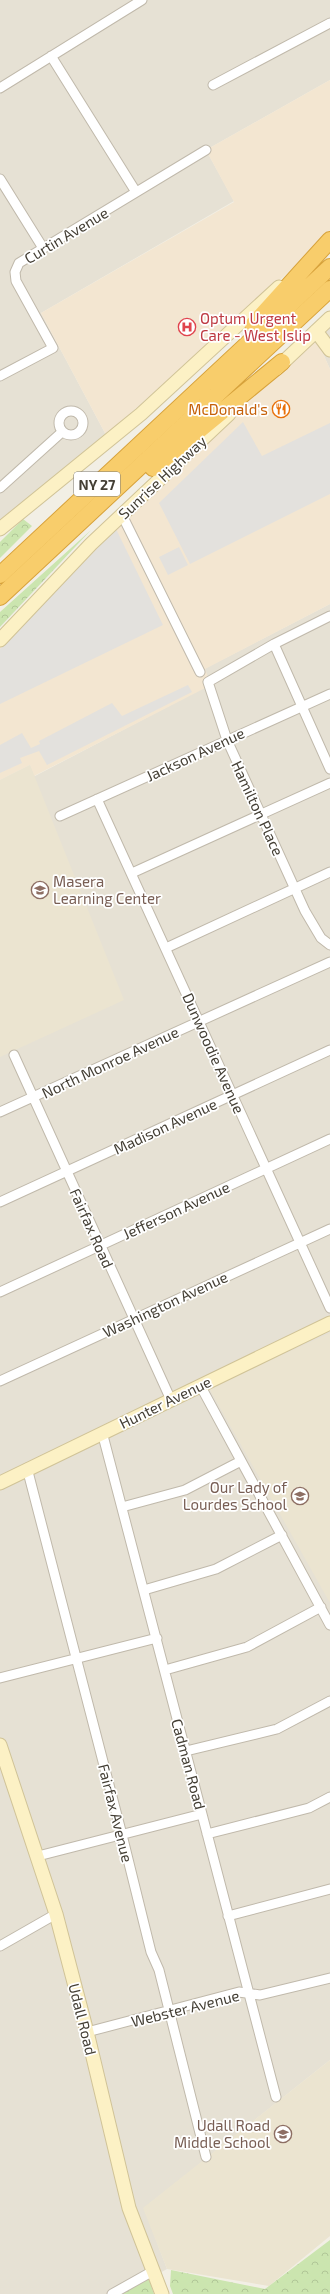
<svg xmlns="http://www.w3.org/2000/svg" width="330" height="2294" font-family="'Exo 2',sans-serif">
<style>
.residential{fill:#e6e1d4}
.commercial{fill:#f3e6d1}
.education{fill:#ebe4d0}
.forest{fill:url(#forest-crowns)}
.parking{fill:#e3e1dd}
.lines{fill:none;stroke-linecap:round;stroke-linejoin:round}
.street-casing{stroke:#c0b9ab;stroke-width:11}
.secondary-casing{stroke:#d0c397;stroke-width:15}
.highway-casing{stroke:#d7a23b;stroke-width:18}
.street{stroke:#fff;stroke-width:9}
.secondary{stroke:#fcf1c5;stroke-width:13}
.highway{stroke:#f8cd6b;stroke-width:16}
.labels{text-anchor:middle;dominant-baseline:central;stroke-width:3.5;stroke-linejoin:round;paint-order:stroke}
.shield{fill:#fff;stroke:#7c7972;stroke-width:1}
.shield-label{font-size:14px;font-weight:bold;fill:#443f35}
.street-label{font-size:15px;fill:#443f35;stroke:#fff}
.health-label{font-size:15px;fill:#be3a42;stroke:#fff;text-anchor:start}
.food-label{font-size:15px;fill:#c56008;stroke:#fff;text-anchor:end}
.education-label{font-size:15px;fill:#785e54;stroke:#fff;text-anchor:end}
</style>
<defs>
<pattern id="forest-crowns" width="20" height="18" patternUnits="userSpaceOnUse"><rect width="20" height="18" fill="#cbe5af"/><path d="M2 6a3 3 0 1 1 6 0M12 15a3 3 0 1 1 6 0" fill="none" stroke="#b0c697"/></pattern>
</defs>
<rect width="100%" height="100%" fill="#f2efe5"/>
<path class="residential" d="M0 0H330V80L206 150 234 201 41 313 106 435 0 535Z
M330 325V369L316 338Z
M330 604V2060L144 2208 167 2269 121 2294H0V780L30 765 35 776 211 684 204 669Z"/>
<path class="commercial" d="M330 80V235L106 435 41 313 234 202 206 150Z
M316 338 330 369V604L205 669 211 685 34 776 30 765 0 780V640L111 526Z"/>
<path class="education" d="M30 765 124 1000 0 1057V780Z
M330 1333V1603L209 1388Z
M330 2060V2236L269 2286 167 2269 143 2208Z"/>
<path class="forest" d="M23 519 32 526 0 558V542Z
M91 530 0 627V612Z
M330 2240V2294H173L170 2286 171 2270 265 2289Z
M149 2279 154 2294H121Z"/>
<path class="parking" d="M243 422 262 456 330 423V494L190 564 159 503Z
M116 529 163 625 0 704V649Z
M179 547 188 565 168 575 159 557Z
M188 685 192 692 47 765 39 751 20 758 22 763 0 773V745L22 733 31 748 40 744 39 741 112 703 122 716Z"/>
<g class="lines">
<defs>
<path id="street" d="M51 56 136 192
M213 85 330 23
M0 88 142 0
M0 179 43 248
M0 376 53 348 16 281 15 272 19 263 206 150
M59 423a12 12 0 1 1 24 0a12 12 0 1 1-24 0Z
M0 488 62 432
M122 515 200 672
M330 616 274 644 208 682 227 740 305 911 321 938 330 945
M274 644 330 769
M97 799 330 1308
M60 816 330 694
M132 873 330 783
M166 948 330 872
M14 1055 171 1400
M0 1112 330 962
M0 1202 330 1050
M0 1292 330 1139
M0 1381 330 1229
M200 1385 330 1625
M102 1432 276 2097
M27 1468 122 1835 151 1952 159 1970 206 2157
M122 1507 185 1490 241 1461
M144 1590 216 1569 282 1535
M165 1670 247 1647 321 1607
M0 1678 157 1638
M186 1751 277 1729 330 1701
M207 1834 309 1808 330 1797
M38 1856 202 1814
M228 1916 330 1889
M0 1946 56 1914
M87 2032 239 1992 260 1995 330 1978
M112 2294 153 2271"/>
<path id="secondary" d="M316 331 330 350
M276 369 330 318
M0 529 141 414 279 287
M0 640 91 544 229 414
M0 1483 330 1323
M0 1745 56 1914 87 2032 129 2208 162 2294"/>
<path id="highway" d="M253 325 330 240
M153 468 282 362
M0 575 330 267
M0 597 330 289"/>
</defs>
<use href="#street" class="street-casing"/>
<use href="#secondary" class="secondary-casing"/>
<use href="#highway" class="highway-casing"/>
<use href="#street" class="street"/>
<use href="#secondary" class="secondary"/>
<use href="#highway" class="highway"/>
</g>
<defs>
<symbol id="hospital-ring" viewBox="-11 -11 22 22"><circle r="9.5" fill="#fff" stroke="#e0444e" stroke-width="1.5"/><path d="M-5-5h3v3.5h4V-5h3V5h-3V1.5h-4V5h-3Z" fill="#e0444e"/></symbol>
<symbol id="restaurant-ring" viewBox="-11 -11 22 22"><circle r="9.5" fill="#fff" stroke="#e8710a" stroke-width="1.5"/><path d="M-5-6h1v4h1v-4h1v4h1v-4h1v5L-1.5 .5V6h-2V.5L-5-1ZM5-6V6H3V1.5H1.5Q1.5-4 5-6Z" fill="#e8710a"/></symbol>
<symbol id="school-ring" viewBox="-11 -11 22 22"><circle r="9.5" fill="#fff" stroke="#8d6e63" stroke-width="1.5"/><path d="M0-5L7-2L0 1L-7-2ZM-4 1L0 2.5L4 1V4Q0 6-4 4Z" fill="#8d6e63"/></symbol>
</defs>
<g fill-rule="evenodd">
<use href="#hospital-ring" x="177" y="317" width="20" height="20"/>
<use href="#restaurant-ring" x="271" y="399" width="20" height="20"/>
<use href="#school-ring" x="30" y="880" width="20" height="20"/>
<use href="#school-ring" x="290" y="1486" width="20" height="20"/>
<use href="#school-ring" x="273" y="2124" width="20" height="20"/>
</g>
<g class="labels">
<rect class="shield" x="74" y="472" width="46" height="24" rx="3"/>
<g class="shield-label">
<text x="97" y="484">NY 27</text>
</g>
<g class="street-label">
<text transform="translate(66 235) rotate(-31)">Curtin Avenue</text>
<text transform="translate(162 477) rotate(-43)">Sunrise Highway</text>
<text transform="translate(195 754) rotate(-25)">Jackson Avenue</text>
<text transform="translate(258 808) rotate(65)">Hamilton Place</text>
<text transform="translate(214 1053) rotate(66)">Dunwoodie Avenue</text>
<text transform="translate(110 1062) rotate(-25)">North Monroe Avenue</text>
<text transform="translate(165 1126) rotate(-25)">Madison Avenue</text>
<text transform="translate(176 1210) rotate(-25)">Jefferson Avenue</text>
<text transform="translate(92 1228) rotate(66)">Fairfax Road</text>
<text transform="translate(165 1304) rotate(-25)">Washington Avenue</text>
<text transform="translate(165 1402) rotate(-26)">Hunter Avenue</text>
<text transform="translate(189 1764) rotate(75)">Cadman Road</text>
<text transform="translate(116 1813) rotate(76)">Fairfax Avenue</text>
<text transform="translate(185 2008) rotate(-14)">Webster Avenue</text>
<text transform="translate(83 2019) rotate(76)">Udall Road</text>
</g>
<g class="health-label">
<text x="200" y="318">Optum Urgent<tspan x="200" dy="17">Care - West Islip</tspan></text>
</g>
<g class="food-label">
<text x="268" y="409">McDonald's</text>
</g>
<g class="education-label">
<text x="53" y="881" text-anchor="start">Masera<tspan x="53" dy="17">Learning Center</tspan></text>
<text x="287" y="1487">Our Lady of<tspan x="287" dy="17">Lourdes School</tspan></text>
<text x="270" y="2125">Udall Road<tspan x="270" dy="17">Middle School</tspan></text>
</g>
</g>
</svg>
